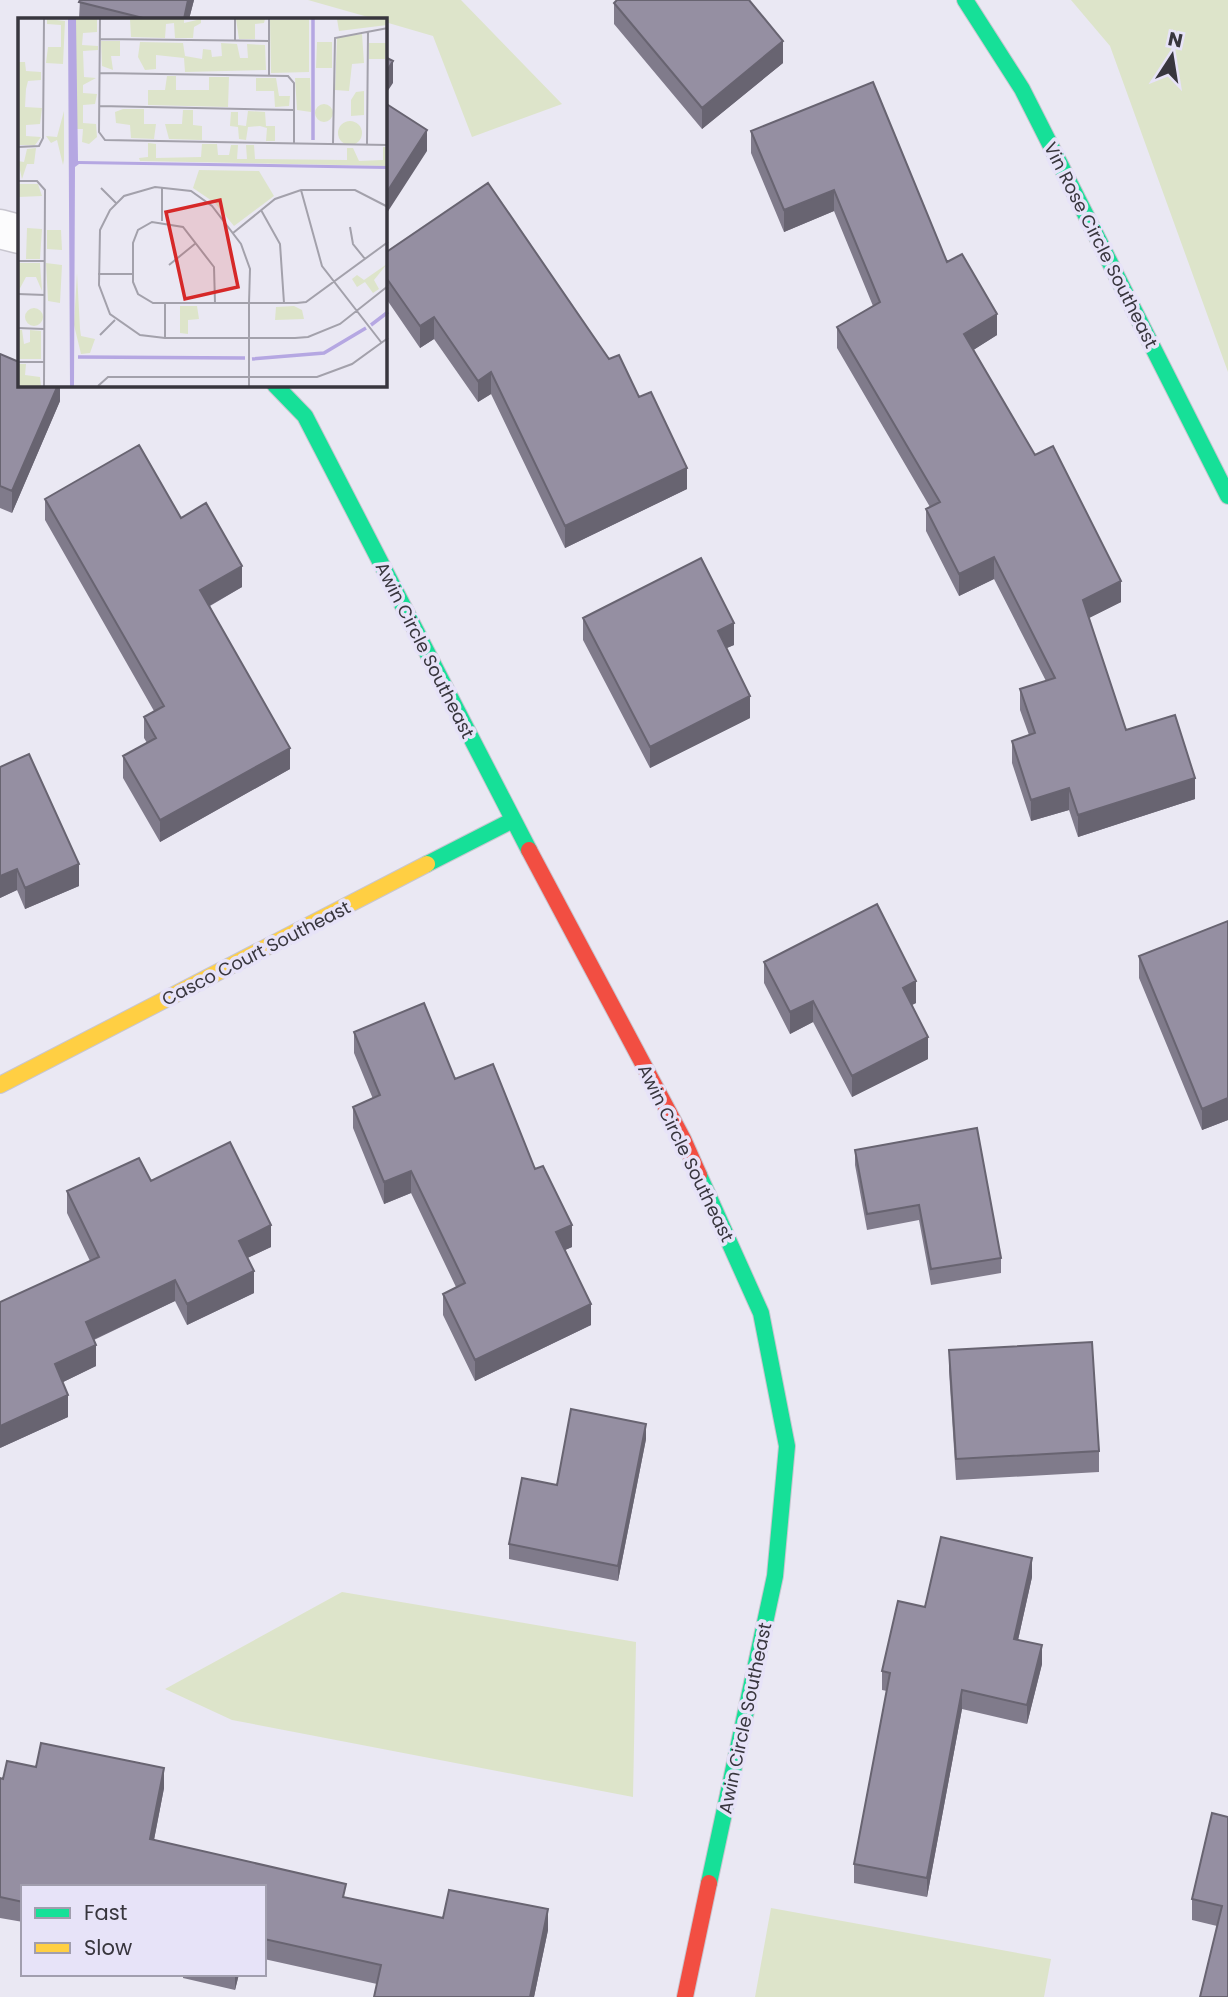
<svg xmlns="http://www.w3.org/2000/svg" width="1228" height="1997" font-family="Poppins,sans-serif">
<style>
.green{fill:#dde4ca}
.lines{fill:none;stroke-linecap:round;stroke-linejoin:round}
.street-casing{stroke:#c8c6cf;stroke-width:41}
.fast-casing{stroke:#c8c6cf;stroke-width:18}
.slow-casing{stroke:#c8c6cf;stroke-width:18}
.jam-casing{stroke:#c8c6cf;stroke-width:18}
.street{stroke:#fcfcfd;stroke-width:38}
.fast{stroke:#16e098;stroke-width:16}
.slow{stroke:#ffcf43;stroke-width:16}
.jam{stroke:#f24e42;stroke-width:16}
.wall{fill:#807b8b}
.shaded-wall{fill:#686471}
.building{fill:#958fa2;stroke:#686471;stroke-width:2}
.labels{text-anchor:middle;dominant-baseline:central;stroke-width:7;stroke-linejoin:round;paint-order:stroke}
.street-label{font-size:18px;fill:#38363e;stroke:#e7e3f8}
.inset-river{fill:none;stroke:#b5a7e2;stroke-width:3.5}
.inset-road{fill:none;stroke:#a3a1ab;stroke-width:2}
.view{fill:#d62828;fill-opacity:0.15;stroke:#d62828;stroke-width:3.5}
.inset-edge{fill:none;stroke:#38363e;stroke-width:3.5}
</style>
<rect width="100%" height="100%" fill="#eae8f3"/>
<path class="green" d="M308 0H461L562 104 472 137 433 36 385 22V19H375Z
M1071 0H1228V372L1110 46Z
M342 1592 636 1642 633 1797 232 1720 165 1689Z
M771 1908 1051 1959 1044 1997H755Z"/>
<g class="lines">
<defs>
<path id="street" d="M0 229 19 234"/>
<path id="fast" d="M965 0 1022 89 1228 496
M275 385 305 416 529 850
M427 864 513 820
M699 1175 761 1313 787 1446 775 1576 709 1883"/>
<path id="slow" d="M0 1085 427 864"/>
<path id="jam" d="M529 850 683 1139 699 1175
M685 1997 709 1883"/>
</defs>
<use href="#street" class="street-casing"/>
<use href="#fast" class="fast-casing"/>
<use href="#slow" class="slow-casing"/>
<use href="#jam" class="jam-casing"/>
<use href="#street" class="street"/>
<use href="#fast" class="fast"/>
<use href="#slow" class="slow"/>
<use href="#jam" class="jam"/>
</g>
<path class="wall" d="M80 0H194L189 19H79Z
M614 3 783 63 702 129 614 24Z
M751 131 947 262 997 335 973 350 1121 602 1089 618 1126 730 1195 799 1078 837 1069 810 1031 821 1012 763V741L1029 735 1020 710V689L1046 681 994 579 959 596 926 531V509L930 507 837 348V327L873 306 834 211 784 232 751 153Z
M385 253 609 359 639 397 687 489 565 548 491 394 478 402 434 339 420 348 385 297Z
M0 354 60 385V401L12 513 0 508Z
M45 499 181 518 242 587 210 606 290 769 160 842 123 778V756L147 743 144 738V717L154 711 45 520Z
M583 618 734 645 726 648 750 718 650 768 583 640Z
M0 767 79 886 25 909 17 890 0 898Z
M1228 921V1120L1202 1130 1139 978V956Z
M764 962 916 1003 912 1005 928 1059 852 1097 813 1022 790 1034 764 983Z
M354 1032 455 1079 535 1169 572 1247 565 1250 591 1325 475 1381 443 1315V1294L456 1287 411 1193 384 1204 353 1128V1107L373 1099 354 1053Z
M855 1150 1001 1258V1273L931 1285 919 1220 867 1230 855 1165Z
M151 1181 271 1247 247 1258 254 1293 187 1325 175 1301 94 1340 96 1366 63 1382 68 1417 0 1448 90 1261 67 1213V1191Z
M949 1350 1099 1451V1472L956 1480 949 1371Z
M646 1439 618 1581 509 1559V1544L557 1485Z
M1032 1577 1018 1640 1042 1664 1027 1724 962 1709 927 1897 854 1883V1864L887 1691 882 1690V1671L925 1607Z
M36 1767 164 1788 154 1840 346 1898 443 1918 548 1930 534 1997H374L377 1984 264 1959V1887H23V1922L0 1918V1778L3 1779Z
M1228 1817V1997L1217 1926 1192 1920V1899Z
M183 1974H239L235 1990 183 1978Z"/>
<path class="shaded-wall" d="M188 0H194L189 19H184Z
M783 41V63L702 129V108Z
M393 61V83L385 95V74Z
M427 130V151L385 216V195Z
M834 190V211L784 232V210Z
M997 314V335L964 356V334Z
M434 317V339L420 348V326Z
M491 372V394L478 402V381Z
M58 385H60V401L12 513V491Z
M687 468V489L565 548V526Z
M994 557V579L959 596V574Z
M242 566V587L200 611V590Z
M1121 581V602L1083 621V600Z
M734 623V645L718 652V631Z
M750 696V718L650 768V747Z
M290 748V769L160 842V820Z
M1195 778V799L1078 837V815Z
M1069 788V810L1031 821V800Z
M79 864V886L25 909V888Z
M17 869V890L0 898V876Z
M916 981V1003L903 1009V988Z
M813 1001V1022L790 1034V1012Z
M928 1037V1059L852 1097V1076Z
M1228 1098V1120L1202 1130V1109Z
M411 1171V1193L384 1204V1182Z
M271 1225V1247L239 1262V1241Z
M572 1225V1247L556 1254V1232Z
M254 1271V1293L187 1325V1304Z
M175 1280V1301L86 1343V1322Z
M591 1304V1325L475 1381V1360Z
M96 1345V1366L55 1386V1364Z
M68 1395V1417L0 1448V1426Z
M646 1424V1439L618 1581V1566Z
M1032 1558V1577L1014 1658V1639Z
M1042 1645V1664L1027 1724V1705Z
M962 1690V1709L927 1897V1878Z
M164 1768V1788L150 1860V1839Z
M548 1909V1930L534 1997H530Z
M235 1974H239L235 1990Z"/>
<path class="building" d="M80 0H188L184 19H147L79 2Z
M617 0H749L783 41 702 108 614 3Z
M385 57 393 61 385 74Z
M873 82 947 262 962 254 997 314 964 334 1035 455 1053 446 1121 581 1083 600 1126 730 1175 715 1195 778 1078 815 1069 788 1031 800 1012 741 1035 733 1020 689 1055 678 994 557 959 574 926 509 940 502 837 327 880 302 834 190 784 210 751 131Z
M385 103 427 130 385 195Z
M488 183 609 359 619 355 639 397 651 392 687 468 565 526 491 372 478 381 434 317 420 326 385 276V253Z
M0 354 19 362V385H58L12 491 0 486Z
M139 445 181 518 206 503 242 566 200 590 290 748 160 820 123 756 156 738 144 717 164 706 45 499Z
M701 558 734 623 718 631 750 696 650 747 583 618Z
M29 754 79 864 25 888 17 869 0 876V767Z
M877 904 916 981 903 988 928 1037 852 1076 813 1001 790 1012 764 962Z
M1228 921V1098L1202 1109 1139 956Z
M424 1003 455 1079 493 1064 535 1169 543 1166 572 1225 556 1232 591 1304 475 1360 443 1294 465 1283 411 1171 384 1182 353 1107 380 1095 354 1032Z
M977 1128 1001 1258 931 1269 919 1205 867 1214 855 1150Z
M230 1142 271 1225 239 1241 254 1271 187 1304 175 1280 86 1322 96 1345 55 1364 68 1395 0 1426V1302L99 1257 67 1191 139 1158 151 1181Z
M1092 1342 1099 1451 956 1459 949 1350Z
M571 1409 646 1424 618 1566 509 1544 522 1478 557 1485Z
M941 1537 1032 1558 1014 1639 1042 1645 1027 1705 962 1690 927 1878 854 1864 890 1673 882 1671 898 1601 925 1607Z
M41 1743 164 1768 150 1839 346 1884 343 1897 443 1918 449 1890 548 1909 530 1997H374L381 1965 264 1939V1887H23V1902L0 1897V1778L3 1779 7 1761 36 1767Z
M1212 1813 1228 1817V1997H1200L1222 1906 1192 1899Z"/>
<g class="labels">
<g class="street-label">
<text transform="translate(1101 245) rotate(63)">Vin Rose Circle Southeast</text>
<text transform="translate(425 650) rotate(63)">Awin Circle Southeast</text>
<text transform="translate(256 953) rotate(-27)">Casco Court Southeast</text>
<text transform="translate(686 1153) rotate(64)">Awin Circle Southeast</text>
<text transform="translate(745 1718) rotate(-78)">Awin Circle Southeast</text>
</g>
</g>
<g transform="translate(18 18)">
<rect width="369" height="369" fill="#eae8f3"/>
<path d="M29 1 47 3 45 46 28 45 30 29H43V7L29 6ZM58 1H79V14L65 15 64 27 80 28V32L65 33 66 59 78 60 65 67V75L79 76 77 86 65 87V105L78 106 79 119 71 126 64 124 65 111H57ZM112 1H166V5L183 1V5L176 9 175 20H157L156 5 148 6 147 20 113 19ZM218 1H247L246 5 237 6V21H221ZM291 1V54L253 55 252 2ZM319 1H369V7L321 13ZM344 16 346 45 334 46 331 73 317 72 319 19ZM83 23H102V38H93L95 52 84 48ZM122 24 165 25 167 38 184 41 185 31 193 32 194 39 204 38 203 25 219 26 222 40H230L229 26 247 27 248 52 167 54 166 40 138 37V51L127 52 120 39ZM299 24H314V50H298ZM351 25H369L367 41H351ZM0 44H7L8 53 23 54V62L10 63 8 71 7 89 24 90 22 106 8 107V118L23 119 17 127H0ZM149 58H158V72H191V59H211L210 89 130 87V72H147ZM238 60H258L261 78H272L271 88 257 89 256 73H238ZM277 60H292L293 94 279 92ZM346 73V97L333 98V82L338 74ZM297 95a9 9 0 1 1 18 0a9 9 0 1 1-18 0ZM105 91H126V106H138L136 121 113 120 112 107 98 105 97 94ZM165 92H175V107L184 108V122L151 121 147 106H164ZM46 93V142L45 147 39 122 33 125 28 118 39 119ZM230 93 247 94 248 108H257V123H248L249 110 242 108 230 109 228 122 221 121 220 109 212 108 213 94H220V107L228 108ZM320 115a12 12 0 1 1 24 0a12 12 0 1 1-24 0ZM130 125 138 126V140L183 139 184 126H199L200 137H211L213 127H220L219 141H229L228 127H236L237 141 329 142V130H335L341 143 365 142V129H370L369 148 122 143 121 140 130 139ZM18 130 16 146H9L4 161 0 143 6 144 9 131ZM181 152 241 153 256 178 216 208 197 185 175 170ZM0 166H20L24 178 0 179ZM9 210 24 211 22 241H8ZM29 212H43L44 232 29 231ZM0 245H22L24 273 18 259H8L0 274ZM28 245 44 247 42 285 30 283ZM369 246 356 262 361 271 355 275 347 264 339 269 334 261 339 257 346 262ZM59 255 62 311 63 318 77 321 72 335 63 336 56 307ZM162 288H179L181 301 170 302V316L162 315ZM276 288 284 292 286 301 257 302 258 289ZM7 299a9 9 0 1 1 18 0a9 9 0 1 1-18 0ZM0 312H4L6 326 12 324V312L23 313V341H0ZM0 346H8L7 357 22 359 23 368H0Z" fill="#dde4ca"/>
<path d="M50 1H58L60 143 370 148 369 151 61 146 57 149 56 368H52Z" fill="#b5a7e2"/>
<path class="inset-river" d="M295 122V1M353 307 370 294M60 339 227 340M234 341 306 335 348 310"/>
<path class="inset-road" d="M82 1 81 114 87 122 370 127M82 21 251 23M217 23V1M81 55 270 58 276 65V125M251 57V1M81 88 276 92M315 126 317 20 370 10M349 126 350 13M0 129 21 128 25 120 26 1M0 163H19L27 172 26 368M83 170 98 185M283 172 304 248 363 324M243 192 262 226 266 285M144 203V169M332 209 335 226 347 241M215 215 257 181 283 172H337L370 189M0 243H27M151 247 178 225M80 256H115M0 276 27 277M147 285V320M197 285 196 249 165 209 134 204 120 212 115 225V264L120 276 135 285H279L288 284 370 224M0 310 26 311M82 317 97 302M0 344H26M80 368 90 359H299L334 346 370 320M231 368V285L232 251 223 226 194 188 173 173 137 169 106 178 92 192 82 212 81 267 92 296 122 317 147 320H277L290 319 322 306 370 268"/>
<path class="view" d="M202 182 220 269 167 281 148 194Z"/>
<rect width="369" height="369" class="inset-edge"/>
</g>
<rect x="21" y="1885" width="245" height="91" fill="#e7e3f8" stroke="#a19eae" stroke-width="2"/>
<rect x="35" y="1908" width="35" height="10" fill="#16e098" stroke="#a19eae" stroke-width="2"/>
<text x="84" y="1920" font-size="21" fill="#38363e">Fast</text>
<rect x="35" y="1943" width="35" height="10" fill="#ffcf43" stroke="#a19eae" stroke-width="2"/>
<text x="84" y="1955" font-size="21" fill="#38363e">Slow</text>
<g transform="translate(1172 56) rotate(12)" stroke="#e7e3f8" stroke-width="5" paint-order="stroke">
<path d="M0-5L12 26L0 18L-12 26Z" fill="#38363e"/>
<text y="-10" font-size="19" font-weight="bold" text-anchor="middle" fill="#38363e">N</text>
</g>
</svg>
